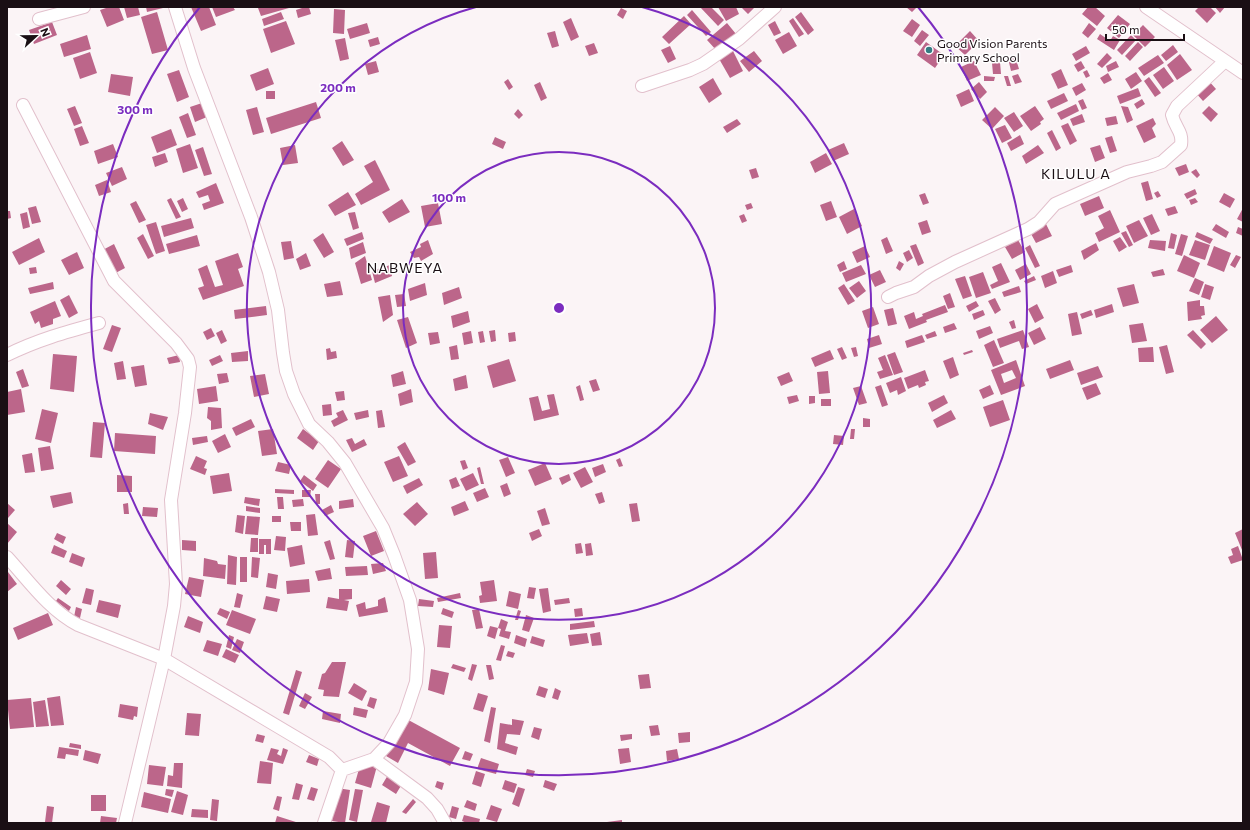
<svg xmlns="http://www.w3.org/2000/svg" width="1250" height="830" font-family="Commissioner,sans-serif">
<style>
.building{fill:#bc668a;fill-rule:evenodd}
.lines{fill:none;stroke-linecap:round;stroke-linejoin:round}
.minor-casing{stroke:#e2c0cc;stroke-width:14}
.minor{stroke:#fff;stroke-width:12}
.ring{fill:none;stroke:#7b2cbf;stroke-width:2}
.poi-dot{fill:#347c83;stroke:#fff;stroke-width:1.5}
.labels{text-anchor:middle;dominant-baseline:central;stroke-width:3;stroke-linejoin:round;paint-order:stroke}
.poi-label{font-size:12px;fill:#1a0f14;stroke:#fff;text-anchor:start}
.quarter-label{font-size:14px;letter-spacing:1px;fill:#1a0f14;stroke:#fff}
.centre{fill:#7b2cbf;stroke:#fff;stroke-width:2}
.ring-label{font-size:12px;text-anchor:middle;font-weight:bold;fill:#7b2cbf;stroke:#fff;stroke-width:3;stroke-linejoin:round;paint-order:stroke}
</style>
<rect width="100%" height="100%" fill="#fbf4f6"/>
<path class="building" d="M109 7H119L124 20 107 27 100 10Z
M124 7H138L140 15 127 18Z
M146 7H163V8L147 12Z
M191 7H209L216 25 201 31Z
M212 7H233L235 10 216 17Z
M261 7H289V8L261 16 258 8Z
M305 7H309L311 14 298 18 296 10Z
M700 7H711L724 20 718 26Z
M718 7H736L739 14 726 21Z
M741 7H752L754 8 748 14Z
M906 7H917L912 12Z
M1088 7H1095L1105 16 1097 26 1082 14Z
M1199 7H1210L1216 13 1207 23 1195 11Z
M1215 7H1225L1220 13Z
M621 8 627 11 623 19 617 15Z
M334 9 345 10 344 34 333 33Z
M692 10 711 32 706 36 687 15Z
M157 12 168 50 152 54 141 17Z
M281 12 284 19 264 26 262 19Z
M801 12 814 30 808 35 795 17Z
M1118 15 1130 24 1119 38 1107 28Z
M684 16 691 24 669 44 662 37Z
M571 18 579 37 571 41 563 22Z
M793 18 804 34 799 37 789 21Z
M912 19 920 25 912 37 903 31Z
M286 21 295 44 271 53 263 29Z
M775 21 781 33 774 36 768 25Z
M52 22 57 35 34 44 29 30Z
M367 23 370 33 350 39 347 29Z
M727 23 736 34 717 51 707 40Z
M1089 23 1096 29 1088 38 1082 33Z
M1143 25 1155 37 1145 47 1133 35Z
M922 30 929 35 920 46 914 41Z
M555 31 559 46 552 48 547 33Z
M970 31 979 41 965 55 955 46Z
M789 32 797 46 783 54 775 40Z
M1100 34 1110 41 1113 36 1120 40 1114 50 1097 39Z
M87 35 91 49 64 57 60 44Z
M1131 35 1136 40 1122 55 1117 50Z
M378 37 380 44 370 47 368 40Z
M345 38 349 59 340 61 335 40Z
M926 42 944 55 935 68 917 55Z
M1138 42 1143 47 1130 61 1125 56Z
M594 43 598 53 589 56 585 46Z
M1173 45 1178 52 1166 61 1161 55Z
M670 46 676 59 668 63 661 50Z
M1086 46 1090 53 1076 61 1072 54Z
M732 49 743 71 730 78 718 57Z
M754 51 762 61 749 72 740 61Z
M90 52 97 73 80 79 73 58Z
M1107 53 1112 58 1102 68 1097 64Z
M1180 54 1192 70 1177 80 1167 65Z
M1158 55 1164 63 1144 76 1138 68Z
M1015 56 1019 69 1011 71 1008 58Z
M376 61 379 72 368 75 365 64Z
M974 61 981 75 967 81 961 67Z
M1081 61 1085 68 1078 72 1074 65Z
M1116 61 1119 67 1108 72 1106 66Z
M1000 62 1001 74H993L992 63Z
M1164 67 1174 81 1163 89 1153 75Z
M268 68 274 84 256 91 250 75Z
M1061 69 1068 85 1058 89 1051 74Z
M179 70 189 97 177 102 167 74Z
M1087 70 1090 76 1086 78 1083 72Z
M1136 72 1142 81 1131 89 1125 79Z
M1108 73 1112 80 1104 84 1100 78Z
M111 74 133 77 130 96 108 92Z
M1018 74 1022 82 1015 84 1012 76Z
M984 76 995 77 994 81H984Z
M1004 76H1008L1011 86H1007Z
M1149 77 1161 93 1155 97 1144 81Z
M713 78 722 94 709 103 699 87Z
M508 79 513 87 509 90 504 82Z
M1208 80 1216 89 1203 101 1195 92Z
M540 82 547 98 541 101 534 85Z
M979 82 987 92 980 99 971 89Z
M1082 83 1086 90 1076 96 1072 88Z
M1138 88 1141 96 1120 104 1117 96Z
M969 89 974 101 961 107 956 95Z
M266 91H275V99H266Z
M1064 93 1068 101 1051 109 1047 101Z
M1083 99 1087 108 1082 110 1078 101Z
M1142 99 1145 104 1137 109 1134 104Z
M316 102 321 118 271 134 266 118Z
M202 103 207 117 195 122 190 107Z
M1076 104 1079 111 1061 120 1057 113Z
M75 106 82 123 74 126 67 109Z
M1035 106 1044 119 1040 122 1041 124 1031 131 1020 116Z
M1121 106 1128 107 1133 120 1127 123Z
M1209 106 1218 114 1211 122 1202 113Z
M257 107 264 132 253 135 246 110Z
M995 107 1004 116 992 129 982 120Z
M518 109 523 115 519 119 514 114Z
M1014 112 1023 126 1014 132 1004 118Z
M188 113 196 135 187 138 179 117Z
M1082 114 1085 122 1073 126 1070 119Z
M1116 116 1118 124 1107 126 1105 118Z
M1153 118 1156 124 1152 128 1156 137 1144 143 1136 126Z
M737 119 741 124 727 133 723 127Z
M1068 123 1077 141 1070 145 1061 126Z
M1005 125 1012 138 1002 143 995 129Z
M82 126 89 143 80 146 74 129Z
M171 129 177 145 157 153 151 137Z
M1052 130 1061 148 1056 151 1047 133Z
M1020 135 1024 144 1011 151 1007 143Z
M1112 136 1117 151 1110 153 1105 138Z
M495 137 506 142 503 149 492 144Z
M342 141 354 160 343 166 332 148Z
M844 143 849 154 833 161 828 150Z
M113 144 118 157 98 164 94 151Z
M190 144 198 168 183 173 176 149Z
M295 145 298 163 283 165 280 148Z
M1038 145 1044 153 1026 164 1022 156Z
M1100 145 1105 158 1095 162 1090 148Z
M203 147 212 174 204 176 195 150Z
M165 153 168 162 155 167 152 157Z
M826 153 832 164 815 173 810 162Z
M375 160 390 190 361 205 355 194 373 182 364 166Z
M1186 164 1189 172 1179 176 1175 168Z
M122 167 127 179 112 186 106 173Z
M756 168 759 177 752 179 749 170Z
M1196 169 1200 175 1197 178 1191 172Z
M107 180 111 192 99 196 95 185Z
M1148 181 1153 199 1146 201 1141 183Z
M216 183 224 203 204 210 202 204 210 201 208 195 199 198 196 192Z
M1195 189 1197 194 1187 199 1184 194Z
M1158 191 1161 196 1157 198 1154 193Z
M348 192 356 205 335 216 328 205Z
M925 193 929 203 923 205 919 195Z
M1224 193 1235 199 1230 208 1219 202Z
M1099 196 1104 208 1085 216 1080 204Z
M171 198 181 217 176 219 167 200Z
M183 198 188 209 182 212 177 201Z
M1195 198 1198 202 1191 205 1189 200Z
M402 199 410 212 389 223 382 212Z
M136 201 146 220 139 223 130 204Z
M831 201 837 217 826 221 820 205Z
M438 203 442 224 425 227 421 206Z
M751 203 753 208 747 210 745 205Z
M36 206 41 222 32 224 28 208Z
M1175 206 1178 213 1168 216 1165 209Z
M1243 208V222L1237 219Z
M854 209 862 226 847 234 839 217Z
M1110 210 1120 232 1099 242 1095 233 1104 228 1098 216Z
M7 211H10L11 218 7 219Z
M27 212 30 227 23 229 20 214Z
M355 212 359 228 353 230 348 213Z
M744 214 747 221 742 223 739 216Z
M1152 214 1160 231 1151 235 1143 218Z
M191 218 194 228 164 237 161 226Z
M927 220 931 232 922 235 918 223Z
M1139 220 1148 236 1134 243 1126 226Z
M156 222 165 251 156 254 146 225Z
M1046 224 1052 236 1036 243 1030 232Z
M1216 224 1229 232 1226 238 1212 230Z
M1238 227 1243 229V236L1236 233Z
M1126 231 1133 245 1129 247 1121 233Z
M362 232 364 239 347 246 344 239Z
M1197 232 1213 239 1210 244 1195 237Z
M323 233 334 252 324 258 313 240Z
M1171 233 1177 235 1174 249 1168 248Z
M143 234 154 256 148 259 137 238Z
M1181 234 1188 236 1182 256 1175 254Z
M197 235 200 246 169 254 166 244Z
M887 237 893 251 886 254 881 240Z
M1120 237 1127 247 1119 252 1113 241Z
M39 238 45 252 19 265 12 252Z
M428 240 433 254 421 261 419 257 414 258 410 252 421 247 420 244Z
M1018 240 1025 252 1012 259 1005 247Z
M1150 240 1166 241 1165 251 1148 248Z
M1195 240 1210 245 1205 260 1189 255Z
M291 241 294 258 284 260 281 242Z
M363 242 366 253 351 259 349 248Z
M1096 243 1099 250 1084 260 1081 251Z
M114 244 125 268 108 277 97 253Z
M916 244 924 263 918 266 910 246Z
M1030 245 1040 266 1035 268 1025 248Z
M865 246 870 257 857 263 852 252Z
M1214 246 1231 253 1224 272 1207 265Z
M909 250 913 258 907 262 903 253Z
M77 252 84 268 69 275 61 260Z
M238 253 243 267 238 269 244 286 203 300 198 288 204 286 198 269 207 265 215 287 223 285 215 261Z
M306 253 311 266 300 270 296 259Z
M1184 255 1200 263 1194 278 1177 271Z
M1236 255 1241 257 1235 268 1230 265Z
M365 256 372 280 361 284 355 263Z
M844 261 847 269 840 272 837 265Z
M899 261 904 264 900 271 896 268Z
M1001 263 1010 282 992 289 990 285 998 281 992 267Z
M1026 264 1031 274 1020 280 1015 270Z
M390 265 392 276 375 283 372 271Z
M861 265 866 274 846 282 842 273Z
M1071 265 1073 272 1059 277 1056 270Z
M36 267 37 273 30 274 29 268Z
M1163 269 1165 275 1153 277 1151 272Z
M880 270 886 282 875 287 869 275Z
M1053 271 1057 283 1045 288 1041 276Z
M983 272 991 293 976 298 969 277Z
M965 276 972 296 963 299 955 279Z
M1034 276 1036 280 1026 284 1024 281Z
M1195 278 1204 282 1199 295 1189 291Z
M340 281 343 295 327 297 324 284Z
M859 281 866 291 857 298 849 288Z
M53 282 54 289 30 294 28 288Z
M425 283 427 295 410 301 408 289Z
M844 284 855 301 848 305 838 288Z
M1134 284 1139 303 1123 307 1117 288Z
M1205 284 1214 287 1210 300 1201 297Z
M1019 286 1021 292 1004 297 1002 292Z
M459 287 462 298 444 305 442 293Z
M950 293 955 307 948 309 943 296Z
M404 294 406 306 397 307 395 295Z
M69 295 78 313 69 318 60 300Z
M390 295 393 315 383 322 378 297Z
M995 298 1001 310 995 314 988 301Z
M1200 300V306H1204L1205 315 1201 316 1202 319 1188 321 1187 302Z
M55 301 61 316 53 319V324L41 328 39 321 35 324 30 312Z
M976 301 979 306 969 312 966 306Z
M1037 304 1044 318 1035 323 1028 309Z
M1112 304 1114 312 1096 318 1094 310Z
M945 305 948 312 926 320 927 322 909 329 904 316 914 312 916 319 923 316 922 314Z
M266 306 267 315 235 319 234 310Z
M873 307 879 324 868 328 862 311Z
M893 308 897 324 888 326 884 310Z
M983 310 985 315 974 320 972 314Z
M1091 310 1093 315 1082 319 1080 314Z
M468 311 470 322 453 328 451 316Z
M1077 312 1082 334 1072 336 1068 314Z
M1216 316 1228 330 1212 343 1200 330Z
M408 317 417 343 406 348 397 320Z
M1014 320 1016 328 1012 329 1009 322Z
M954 323 957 329 945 333 943 327Z
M1143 323 1147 341 1132 343 1129 325Z
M112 325 121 328 112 352 103 349Z
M990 326 993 333 979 339 976 331Z
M1040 327 1046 339 1034 345 1028 333Z
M211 328 215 336 207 340 203 332Z
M222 330 227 341 221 344 216 333Z
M495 330 496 341 491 342 489 331Z
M1023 330 1029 347 1022 349 1019 341 1000 348 997 339Z
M1193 330 1206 344 1201 349 1187 335Z
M471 331 473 343 464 345 462 333Z
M483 331 485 342 480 343 478 332Z
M935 331 937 336 927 339 925 335Z
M438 332 440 343 430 345 428 333Z
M515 332 516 341 509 342 508 333Z
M879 335 882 344 869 348 867 339Z
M922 335 925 342 907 348 905 341Z
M994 340 1004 363 993 367 984 345Z
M457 345 459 359 451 360 449 347Z
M1167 345 1174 372 1166 374 1159 347Z
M842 347 847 358 842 360 837 349Z
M856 347 858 356 854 357 851 348Z
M1153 347 1154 362H1139L1138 348Z
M330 348 331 352 336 351 337 358 327 360 326 349Z
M830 350 834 359 815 367 811 358Z
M972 350 973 352 964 355 963 353Z
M248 351V361L232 362 231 353Z
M895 352 903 372 894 375 887 355Z
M53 354 77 356 74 392 50 389Z
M179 355 180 362 169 364 167 358Z
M220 355 223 361 212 366 209 360Z
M885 355 893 375 880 379 877 372 883 370 878 358Z
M953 357 959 375 950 379 943 361Z
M509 359 516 381 493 388 487 366Z
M1016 360 1025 386 1001 395 991 370ZM1012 370 1016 378 1004 383 1001 374Z
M1070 360 1074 370 1050 379 1046 369Z
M123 361 126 379 117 380 114 363Z
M144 365 147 385 135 387 131 367Z
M1098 366 1103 377 1081 385 1077 373Z
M23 369 29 386 22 388 16 372Z
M925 370 929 381 925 382 926 385 919 388 918 385 908 389 904 378Z
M403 371 406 384 393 387 391 375Z
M828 371 830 393 819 394 817 372Z
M789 372 793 381 781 386 777 377Z
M227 373 229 382 219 384 217 374Z
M265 374 269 394 254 397 250 376Z
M466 375 468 388 455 391 453 379Z
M901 377 906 391 898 395 897 390 890 393 886 383Z
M596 379 600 390 593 392 589 381Z
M1096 383 1101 394 1087 400 1082 388Z
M580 385 584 400 580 401 576 387Z
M881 385 888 405 882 407 875 387Z
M990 385 994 394 983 399 979 390Z
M216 386 218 401 199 404 197 389Z
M861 386 867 403 859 405 853 388Z
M21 389 25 412 7 415V392Z
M411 389 413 402 400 406 398 394Z
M344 391 345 400 337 401 335 392Z
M554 394 559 415 534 421 529 398 538 396 542 411 550 409 547 395Z
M797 395 799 401 789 404 787 397Z
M944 395 948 403 932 412 928 403Z
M809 396H815V403L809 404Z
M821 399H831V406H821Z
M1003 400 1010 420 990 427 983 407Z
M331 404 332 415 323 416 322 405Z
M208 407 221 408 222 428 211 430V421L207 418Z
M42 409 58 413 51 443 35 439Z
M343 410 348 420 334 427 331 421 338 417 336 413Z
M368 410 369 417 356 420 354 413Z
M382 410 385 427 378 428 376 411Z
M951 410 956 419 937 428 933 420Z
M150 413 168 417 163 430 148 424Z
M863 418 870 419V427H863Z
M251 419 255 427 236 436 232 428Z
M93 422 105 423 102 458 90 457Z
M273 429 277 454 262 456 258 431Z
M303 429 319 441 313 450 297 438Z
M851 429H855L854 439H850Z
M115 433 156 436 155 454 114 451Z
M225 434 231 447 218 453 212 441Z
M834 435 844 436 843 445 833 444Z
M207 436 208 442 193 445 192 438Z
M352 438 355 444 364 439 367 445 352 452 346 440Z
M405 442 416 462 408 466 397 447Z
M50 446 54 469 41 471 38 448Z
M32 453 35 472 25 473 22 455Z
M196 456 207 461 204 468 207 469 205 475 190 469Z
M399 456 408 476 393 482 384 462Z
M508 457 515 473 506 477 499 460Z
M620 458 623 466 619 467 616 460Z
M328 460 341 469 328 488 315 479Z
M465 460 468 468 463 470 460 461Z
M278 462 291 465 289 474 275 471Z
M545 463 552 479 535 486 528 470Z
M603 464 606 472 595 477 592 468Z
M480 467 484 484H481L477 468Z
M585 467 593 482 581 488 573 473Z
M229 473 232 491 213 494 210 476Z
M473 473 479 485 466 491 460 479Z
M569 474 571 480 562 485 559 478Z
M117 475 132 476V492H117Z
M304 475 317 485 313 491 300 481Z
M456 477 460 486 452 489 449 480Z
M419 478 423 485 407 494 403 486Z
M507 483 511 494 504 497 500 486Z
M485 488 489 497 477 502 473 493Z
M275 489 294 490V494L275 493Z
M302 490H311L310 497H302Z
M71 492 73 503 53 508 50 496Z
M602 492 605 502 599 504 595 494Z
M315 494H320V504H316Z
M245 497 260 499 259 506 244 503Z
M277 497H283L284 509H278Z
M303 499 304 506 293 507 292 500Z
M353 499 354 507 339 509V501Z
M465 501 469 510 454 516 451 507Z
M417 502 428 514 415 526 403 514Z
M7 503 15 510 8 518 7 517Z
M128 503 129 514H124L123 504Z
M637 503 640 521 632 522 629 504Z
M331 505 334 512 325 516 322 510Z
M246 506 260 508V513L246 511Z
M143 507 158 508 157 517 142 516Z
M545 508 550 524 542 526 537 511Z
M315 514 318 535 308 536 306 515Z
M237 515 245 516 243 534 235 532Z
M247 516 260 517 258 535 245 534Z
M272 516H281V522H272Z
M290 522H301V531H291Z
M7 523 17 532 7 544Z
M539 529 542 536 532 541 529 533Z
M1243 529V549L1242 550 1235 533Z
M376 531 384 551 371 556 363 536Z
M57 533 66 537 63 544 54 539Z
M276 536 286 537 285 551 274 550Z
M251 538H258V552H250Z
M259 539H271V554H266V545H264V554H259Z
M182 540 196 541V551L182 550Z
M330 540 335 559 330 560 324 542Z
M347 540 355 541 353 558 345 557Z
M581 543 583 553 576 554 575 544Z
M591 543 593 555 586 556 585 544Z
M54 545 67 551 64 558 51 553Z
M302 545 305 564 290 567 287 548Z
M1238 546 1243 560 1231 564 1228 557 1233 555 1231 549Z
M436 552 438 578 425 579 423 553Z
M72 553 85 558 82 567 69 562Z
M228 555 237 557 236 585 227 584Z
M240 557H247V582H240Z
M252 557 260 558 258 578 251 577Z
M204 558 217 561 218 564 226 565 225 579 203 576Z
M383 563 386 571 373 574 371 564Z
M367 566 368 575 346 576 345 567Z
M330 568 332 579 318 581 315 571Z
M8 572 17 584 7 592V573Z
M268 573 278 575 276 589 266 587Z
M189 577 204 580 201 597 185 594Z
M309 579 310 592 287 594 286 581Z
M61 580 71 589 66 595 56 586Z
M494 580 497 601 480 603 479 596 482 595 480 582Z
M529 587 536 588 534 599 527 598Z
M86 588 94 590 91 605 82 603Z
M548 588 551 611 543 613 539 589Z
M339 589H352V599L344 600 349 601 347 611 326 608 328 597 339 599Z
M509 591 521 594 518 609 506 606Z
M237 593 243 595 240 608 234 607Z
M460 593 461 598 438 602 437 598Z
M266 596 280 599 277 612 263 609Z
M385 597 388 612 359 617 356 605 365 602 366 609 378 606V600Z
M58 598 71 607 69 611 56 601Z
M569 598 570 603 555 605 554 600Z
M419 599 434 601 433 607 418 606Z
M99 600 121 605 118 618 96 612Z
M76 607 82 609 80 618 74 617Z
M220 608 230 612 227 619 217 614Z
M443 608 454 612 452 618 441 614Z
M582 608 583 616 575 617 574 609Z
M479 609 483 628 476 629 472 610Z
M232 610 256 619 250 634 226 625Z
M518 610 521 611 518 620H515Z
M48 613 53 625 18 640 13 628Z
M526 615 534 618 529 632 522 630Z
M188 616 203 622 200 633 184 627Z
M501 619 508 622 505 631 511 632 509 639 499 636 501 629 498 628Z
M594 621 595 627 570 630V624Z
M439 625 452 626 450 648 437 647Z
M490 626 498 628 495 639 487 636Z
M600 632 602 645 592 646 590 634Z
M587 633 589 643 570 646 568 635Z
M229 635 234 637 231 649 226 647Z
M516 635 527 639 525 647 514 643Z
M532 636 545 640 543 647 530 643Z
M237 639 244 642 240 653 232 650Z
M207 640 222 644 218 656 203 651Z
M501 645 505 646 501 661 496 660Z
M226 649 239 655 235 663 222 657Z
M508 651 515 653 513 658 506 656Z
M332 662H346L339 697 323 696 324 690 318 689 322 674 325 673Z
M453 664 466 668 464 672 451 668Z
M472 664 477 665 472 681 468 679Z
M486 665H491L494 679 489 680Z
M431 669 449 673 444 695 428 690Z
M296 670 302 672 289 715 283 713Z
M649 674 651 688 640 689 638 675Z
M354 683 367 691 362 701 348 693Z
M539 686 548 689 545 698 536 695Z
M555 688 561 691 558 700 552 698Z
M305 693 312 697 305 709 299 706Z
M478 693 488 696 483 712 473 709Z
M60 696 64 725 51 726 47 698Z
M370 697 377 699 374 709 367 706Z
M31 698 34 727 10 729 7 700Z
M45 700 49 726 36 727 33 702Z
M120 704 138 707 137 717 134 716 133 720 118 717Z
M354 707 368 710 366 718 353 715Z
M491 707 496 708 490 743 484 741Z
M323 711 341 714 340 723 322 719Z
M187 713 201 714 199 736 185 735Z
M401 716 460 748 450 766 408 743 398 763 381 753Z
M512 719 524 721 520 735 507 734 505 743 518 747 516 755 497 749 500 723 512 725Z
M658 725 660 735 651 736 649 726Z
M534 727 542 729 539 740 531 737Z
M690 732V742L679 743 678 733Z
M257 734 265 736 263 743 255 741Z
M632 734V739L621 741 620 735Z
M70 743 81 745V749L69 747Z
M59 747 79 750 78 756 66 754 65 759 57 758Z
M271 748 279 750 277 754 281 756 283 748 288 750 283 764 267 760Z
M629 748 631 762 620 764 618 749Z
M677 749 679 759 667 761 666 751Z
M85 750 101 754 98 764 83 760Z
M465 751 473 754 470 761 462 759Z
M309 755 319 759 317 766 306 762Z
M481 758 499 764 496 774 477 769Z
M260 761 273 763 271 784 257 783Z
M361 762 377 766 371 788 355 783Z
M174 763H183L182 788 167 786 168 775 173 776Z
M149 765 166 767 163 786 147 784Z
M527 769 535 771 533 777 525 775Z
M476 771 485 774 481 787 472 784Z
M388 775 402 784 396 794 382 785Z
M505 780 517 784 514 793 502 789Z
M545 780 557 784 554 791 543 787Z
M437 781 444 783 442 790 435 787Z
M296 783 303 785 299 800 292 799Z
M311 787 318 789 314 801 307 799Z
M518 787 525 789 519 807 512 804Z
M337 788 350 790 345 823 332 821Z
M166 789 174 790 172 797 165 795Z
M355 789 363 790 357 822 349 820Z
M177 791 188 795 183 815 171 812Z
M144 792 171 799 168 813 141 807Z
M91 795H106V811H91Z
M277 796 282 797 279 811 273 809Z
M212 799 219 800 217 821 210 820Z
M413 799 416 802 406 814 402 812Z
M467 800 477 804 475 811 464 807Z
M377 802 390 806 386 823 371 822Z
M491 805 502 809 497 822 486 819Z
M47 806 54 807 52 823 45 822Z
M452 806 459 808 456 819 449 817Z
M192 809 208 810V818L191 817Z
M464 815 480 819 479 823H467L462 821Z
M101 816 117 818 116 823H100Z
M277 816 299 823H275Z
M622 820V823H607V822Z"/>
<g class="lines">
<defs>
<path id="minor" d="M175 7 194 68 251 217 269 272 278 310 283 353 286 371 294 394 309 424 328 442 345 463 383 528 394 555 410 600 418 649 416 682 405 715 389 743 374 759 342 770 324 823
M1146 7 1243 73
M39 19 84 7
M642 86 690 70 703 64 739 39 775 7
M23 105 114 281 176 343 188 359 190 367 185 413 171 500 176 584 174 606 164 659 125 823
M888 297 896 293 914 287 929 276 955 262 1028 229 1039 222 1055 204 1127 172 1151 166 1162 162 1181 145C1183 131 1175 128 1172 115L1177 106 1225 61
M7 355C37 340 66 332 99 323
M7 557C29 581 49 610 78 625L164 659 329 757 342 770
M374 759 427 798 437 809 445 823"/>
</defs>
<use href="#minor" class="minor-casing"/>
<use href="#minor" class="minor"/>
</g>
<g class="ring">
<circle cx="559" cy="308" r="156"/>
<path d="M642 7A312 312 0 1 1 476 7"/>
<path d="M918 7A468 468 0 1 1 200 7"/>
</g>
<circle class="poi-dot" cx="929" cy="50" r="4"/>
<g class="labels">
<g class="poi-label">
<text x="937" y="43">Good Vision Parents<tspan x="937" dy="14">Primary School</tspan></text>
</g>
<g class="quarter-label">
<text x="1076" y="173">KILULU A</text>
<text x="405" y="267">NABWEYA</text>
</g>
</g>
<circle cx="559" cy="308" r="6" class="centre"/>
<g class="ring-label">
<text x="338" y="92">200 m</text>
<text x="135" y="114">300 m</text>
<text x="449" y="202">100 m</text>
</g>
<rect width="1250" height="830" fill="none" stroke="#1a0f14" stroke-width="16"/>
<g transform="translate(36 36) rotate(68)" stroke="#ffffff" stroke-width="3" paint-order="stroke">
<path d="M0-3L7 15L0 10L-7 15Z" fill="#1a0f14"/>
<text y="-6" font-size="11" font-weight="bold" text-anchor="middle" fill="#1a0f14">N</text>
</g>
<path d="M1106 34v6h78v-6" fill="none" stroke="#1a0f14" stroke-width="2"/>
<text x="1112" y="34" font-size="12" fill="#1a0f14" stroke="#ffffff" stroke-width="3" paint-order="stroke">50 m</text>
</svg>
